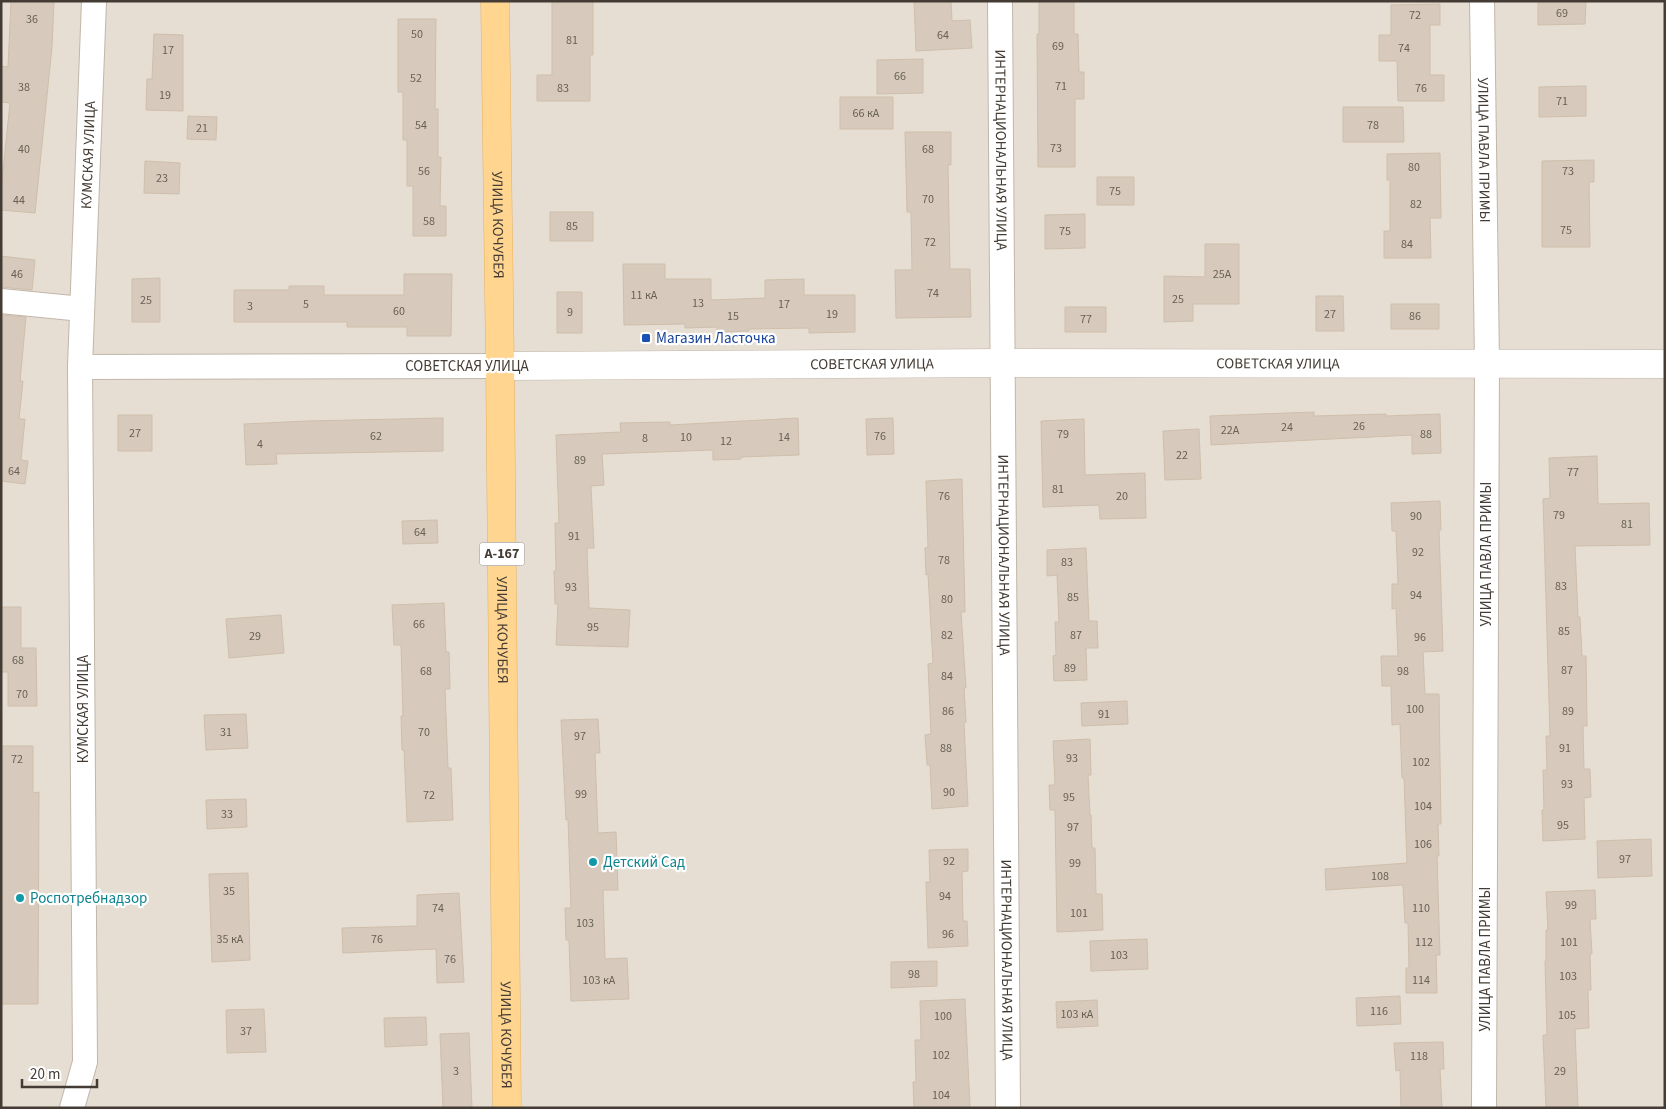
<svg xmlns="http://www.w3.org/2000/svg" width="1666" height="1109" font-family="'Source Sans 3',sans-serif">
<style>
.residential{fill:#e6ded2}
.building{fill:#d7cabc;stroke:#cfbeac}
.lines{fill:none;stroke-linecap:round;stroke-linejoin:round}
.minor-casing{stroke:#c1b6a9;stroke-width:26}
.tertiary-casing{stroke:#c1b6a9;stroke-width:29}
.primary-casing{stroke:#e5b05f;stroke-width:29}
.minor{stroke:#fff;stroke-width:24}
.tertiary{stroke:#fff;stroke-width:28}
.primary{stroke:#ffd590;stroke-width:28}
.transit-dot{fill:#1a4fb4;stroke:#fff;stroke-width:2}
.culture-dot{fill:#0f9aa8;stroke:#fff;stroke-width:2}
.labels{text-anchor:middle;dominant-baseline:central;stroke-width:4.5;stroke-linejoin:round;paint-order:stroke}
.number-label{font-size:12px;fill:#696056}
.shield{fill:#fff;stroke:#7c7671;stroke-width:1}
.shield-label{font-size:14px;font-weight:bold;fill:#443c34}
.street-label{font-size:15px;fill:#443c34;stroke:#fff}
.transit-label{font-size:15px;fill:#164399;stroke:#fff;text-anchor:start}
.culture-label{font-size:15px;fill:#0d838f;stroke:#fff;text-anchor:start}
</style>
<rect width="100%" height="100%" fill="#f2ece4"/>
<path class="residential" d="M1 1H1665V1108H1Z"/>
<path class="building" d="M11 1H54L52 47 35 213 1 210V190L10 103 1 102V66L8 67Z
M552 1H593V55H590V101H537V75H552Z
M914 1H951L952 21 970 20 972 48 916 51Z
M1039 1H1074V34H1078L1079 72H1084V99H1075V167H1038L1037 34H1039Z
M1538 1H1586L1585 24 1538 25Z
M1440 4V25H1430V75H1444V101H1398L1397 61H1379V35H1391V5Z
M398 19H436L435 109H438V157H441L440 206H446V236H413V186H407V140H403V92H398Z
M154 34 183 35V111L146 110 147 79H152Z
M923 59V93L877 94V60Z
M1586 86V116L1539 117V87Z
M840 97H893V129H840Z
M1343 107H1403L1404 142H1343Z
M188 116 217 117 216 140 187 139Z
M905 132H951V165H948L950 269H970L971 317 896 318 895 270H912L911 212H907Z
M1440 153 1441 218H1430L1431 258H1384V231H1390V180H1387V154Z
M1594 160V182H1589L1590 247H1542V161Z
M145 161 180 163 179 194 144 193Z
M1097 177H1134V205H1097Z
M550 212H593V241H550Z
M1085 214V248L1045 249V215Z
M1205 244H1239V304H1193V321L1164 322V276L1205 277Z
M1 256 35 260 32 290 1 287Z
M623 264H665V279H711V300L765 298V280L804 279V295H855V332L809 333V328L749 329V331L717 332V327L685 328V324L624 325Z
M404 274H452L451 336H407V327H347V322H234V290H289V286H324V295H404Z
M160 278V322H132V279Z
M557 292H582V333H557Z
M1316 296H1343L1344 331H1316Z
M1391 304H1439V329H1391Z
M1065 307H1106V332H1065Z
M1 315 26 317 20 381H23L19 419H25L21 460 28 461 25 484 1 481Z
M1314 412V416L1386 414V416L1440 414 1441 453 1412 454V435L1211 445 1210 416Z
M118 415H152V451H118Z
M443 418V451L276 454 277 464 246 465 244 424 308 421Z
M798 418 799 455 741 457V459L713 460V450L602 454 604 485 591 486 594 548H587L589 608 630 610 628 647 556 645 558 604H555L554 571H556L555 523H559L556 435 621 432 620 423 670 422V425Z
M893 418 894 454 867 455 866 419Z
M1084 419 1085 475 1145 473 1146 518 1100 519 1099 505 1043 507 1041 421Z
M1199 429 1201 479 1165 480 1163 431Z
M1597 456 1598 504 1649 503 1650 545 1575 546 1578 617H1580L1582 656H1586L1587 726H1583L1584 769H1590L1591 797 1584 798 1585 839 1543 841 1542 810H1544L1543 770H1547L1546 736H1550L1543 499 1550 498 1549 458Z
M962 479 965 612H961L966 688H964L966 722 964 723 968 806 932 809 930 765H927L925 735 931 734 928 664 933 663 928 574 926 575 925 548 928 547 926 481Z
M1440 501 1441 530H1439L1443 651 1423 652 1425 694H1439L1441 824H1438L1439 856H1437L1440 955H1436L1437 993H1406V968H1409L1408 923H1405L1403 885 1326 890 1325 869 1407 863 1404 778H1402L1400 724 1392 725 1391 686H1382L1381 656H1398L1396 608 1392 609V584H1398L1396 531H1392L1391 503Z
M437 520 438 543 403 544 402 521Z
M1086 548 1089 621H1097L1098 648H1086L1087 680 1054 681 1053 656 1056 655 1055 622H1059L1057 575 1047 576V550Z
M444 603 446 652H449L450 689H445L448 768H451L453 820 407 822 404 750H402L401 716H403L401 645H394L392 605Z
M1 607H21V648H36L37 706H8V672H1Z
M281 615 284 653 229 658 226 619Z
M1127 701 1128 724 1082 726 1081 703Z
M246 714 248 748 206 750 204 715Z
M598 719 600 753H595L598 833 616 832 618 890H603L605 959 627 958 629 999 571 1001 569 940H566L565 908H571L568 819 566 820 561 720Z
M1090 739 1091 775H1088L1090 815H1091L1092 848H1095L1096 894H1102L1103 930 1057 932 1055 810H1050L1049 785H1055L1053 741Z
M1 746H33V793L39 792 38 1004H1Z
M246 799 247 827 207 829 206 800Z
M1651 839 1652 876 1598 878 1597 841Z
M968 849V871L962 872 963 921H967L968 946 928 948 926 882H930L929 850Z
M248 873 250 960 212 962 209 874Z
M1595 890 1596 919H1590L1592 954H1590L1591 990H1588L1589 1028 1575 1029 1578 1108H1546L1543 1035H1547L1545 961H1546V930H1548L1546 892Z
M459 893 464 982 437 983 436 949 343 953 342 928 417 926V895Z
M1147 939 1148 969 1091 971 1090 941Z
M937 961V986L891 988V962Z
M1400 996 1401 1024 1357 1026 1356 998Z
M965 999 970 1108H914L913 1082H916L915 1040H921L920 1001Z
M1097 1000 1098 1026 1057 1028 1056 1002Z
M264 1009 266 1052 227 1053 226 1010Z
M426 1017 427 1045 385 1047 384 1018Z
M469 1033 472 1108H443L440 1034Z
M1443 1042 1444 1069H1440L1442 1108H1401L1400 1070 1396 1071 1394 1043Z"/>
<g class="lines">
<defs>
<g id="minor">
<path id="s1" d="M1000 1 1008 1108"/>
<path id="s2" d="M1482 1 1487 363 1484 1108"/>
<path d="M1 301 82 309"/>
<path d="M80 367 500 366"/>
<path id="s3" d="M72 1108 85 1062 80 367 94 1"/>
</g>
<g id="tertiary">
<path id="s4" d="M500 366 1002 363 1665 364"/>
</g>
<g id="primary">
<path id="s5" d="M495 1 500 366 507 1108"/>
</g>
</defs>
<use href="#minor" class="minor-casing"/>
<use href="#tertiary" class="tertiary-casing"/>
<use href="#primary" class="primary-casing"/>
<use href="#minor" class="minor"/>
<use href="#tertiary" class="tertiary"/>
<use href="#primary" class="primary"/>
</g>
<rect class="transit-dot" x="641" y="333" width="10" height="10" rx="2.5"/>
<g class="culture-dot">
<circle cx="593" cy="862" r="5"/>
<circle cx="20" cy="898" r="5"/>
</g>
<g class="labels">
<g class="number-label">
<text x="1562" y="13">69</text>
<text x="1415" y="15">72</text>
<text x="32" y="19">36</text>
<text x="417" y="34">50</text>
<text x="943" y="35">64</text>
<text x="572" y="40">81</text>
<text x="1058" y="46">69</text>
<text x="1404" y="48">74</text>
<text x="168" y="50">17</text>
<text x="900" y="76">66</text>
<text x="416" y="78">52</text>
<text x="1061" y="86">71</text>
<text x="24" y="87">38</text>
<text x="563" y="88">83</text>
<text x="1421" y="88">76</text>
<text x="165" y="95">19</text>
<text x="1562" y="101">71</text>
<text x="866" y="113">66 кА</text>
<text x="421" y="125">54</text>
<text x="1373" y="125">78</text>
<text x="202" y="128">21</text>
<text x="1056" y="148">73</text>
<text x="24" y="149">40</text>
<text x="928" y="149">68</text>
<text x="1414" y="167">80</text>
<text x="424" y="171">56</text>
<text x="1568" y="171">73</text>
<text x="162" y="178">23</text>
<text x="1115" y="191">75</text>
<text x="928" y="199">70</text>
<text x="19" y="200">44</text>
<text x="1416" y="204">82</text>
<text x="429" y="221">58</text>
<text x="572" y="226">85</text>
<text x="1566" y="230">75</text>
<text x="1065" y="231">75</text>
<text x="930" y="242">72</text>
<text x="1407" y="244">84</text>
<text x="17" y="274">46</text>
<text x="1222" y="274">25А</text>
<text x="933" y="293">74</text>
<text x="644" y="295">11 кА</text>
<text x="1178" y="299">25</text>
<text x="146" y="300">25</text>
<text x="698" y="303">13</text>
<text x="306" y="304">5</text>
<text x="784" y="304">17</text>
<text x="250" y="306">3</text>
<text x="399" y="311">60</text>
<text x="570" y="312">9</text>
<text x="832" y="314">19</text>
<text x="1330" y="314">27</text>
<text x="733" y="316">15</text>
<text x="1415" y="316">86</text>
<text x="1086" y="319">77</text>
<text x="1359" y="426">26</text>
<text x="1287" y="427">24</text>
<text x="1230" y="430">22А</text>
<text x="135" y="433">27</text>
<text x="1063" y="434">79</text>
<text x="1426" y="434">88</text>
<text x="376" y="436">62</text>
<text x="880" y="436">76</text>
<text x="686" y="437">10</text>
<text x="784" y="437">14</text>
<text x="645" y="438">8</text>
<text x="726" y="441">12</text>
<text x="260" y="444">4</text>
<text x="1182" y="455">22</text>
<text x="580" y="460">89</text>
<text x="14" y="471">64</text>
<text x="1573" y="472">77</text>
<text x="1058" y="489">81</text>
<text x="944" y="496">76</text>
<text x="1122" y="496">20</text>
<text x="1559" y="515">79</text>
<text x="1416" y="516">90</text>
<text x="1627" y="524">81</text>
<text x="420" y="532">64</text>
<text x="574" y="536">91</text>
<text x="1418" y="552">92</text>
<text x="944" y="560">78</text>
<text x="1067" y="562">83</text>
<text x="1561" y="586">83</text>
<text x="571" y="587">93</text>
<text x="1416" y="595">94</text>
<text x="1073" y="597">85</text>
<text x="947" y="599">80</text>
<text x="419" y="624">66</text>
<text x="593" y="627">95</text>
<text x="1564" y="631">85</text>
<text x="947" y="635">82</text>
<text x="1076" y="635">87</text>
<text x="255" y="636">29</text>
<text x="1420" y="637">96</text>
<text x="18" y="660">68</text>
<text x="1070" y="668">89</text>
<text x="1567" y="670">87</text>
<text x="426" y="671">68</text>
<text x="1403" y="671">98</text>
<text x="947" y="676">84</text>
<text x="22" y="694">70</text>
<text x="1415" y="709">100</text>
<text x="948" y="711">86</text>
<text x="1568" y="711">89</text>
<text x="1104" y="714">91</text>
<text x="226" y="732">31</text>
<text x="424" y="732">70</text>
<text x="580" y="736">97</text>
<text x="946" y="748">88</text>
<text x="1565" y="748">91</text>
<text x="1072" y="758">93</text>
<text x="17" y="759">72</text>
<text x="1421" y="762">102</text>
<text x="1567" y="784">93</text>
<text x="949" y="792">90</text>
<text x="581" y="794">99</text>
<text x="429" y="795">72</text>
<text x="1069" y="797">95</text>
<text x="1423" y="806">104</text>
<text x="227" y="814">33</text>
<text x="1563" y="825">95</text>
<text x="1073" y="827">97</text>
<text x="1423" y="844">106</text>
<text x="1625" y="859">97</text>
<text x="949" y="861">92</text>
<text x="1075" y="863">99</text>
<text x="1380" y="876">108</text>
<text x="229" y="891">35</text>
<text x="945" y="896">94</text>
<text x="1571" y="905">99</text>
<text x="438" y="908">74</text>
<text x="1421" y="908">110</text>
<text x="1079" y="913">101</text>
<text x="585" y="923">103</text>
<text x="948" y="934">96</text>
<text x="230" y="939">35 кА</text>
<text x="377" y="939">76</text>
<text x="1424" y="942">112</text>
<text x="1569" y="942">101</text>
<text x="1119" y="955">103</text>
<text x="450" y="959">76</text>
<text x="914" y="974">98</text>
<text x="1568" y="976">103</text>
<text x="599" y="980">103 кА</text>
<text x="1421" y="980">114</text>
<text x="1379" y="1011">116</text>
<text x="1077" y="1014">103 кА</text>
<text x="1567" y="1015">105</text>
<text x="943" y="1016">100</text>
<text x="246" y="1031">37</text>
<text x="941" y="1055">102</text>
<text x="1419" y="1056">118</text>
<text x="456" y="1071">3</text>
<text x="1560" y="1071">29</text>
<text x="941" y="1095">104</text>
</g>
<rect class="shield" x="479.5" y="542.5" width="45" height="23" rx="4"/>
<g class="shield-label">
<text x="502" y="554">А-167</text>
</g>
<g class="street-label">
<text stroke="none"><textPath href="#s1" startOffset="149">ИНТЕРНАЦИОНАЛЬНАЯ УЛИЦА</textPath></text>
<text stroke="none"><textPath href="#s2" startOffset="149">УЛИЦА ПАВЛА ПРИМЫ</textPath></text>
<text stroke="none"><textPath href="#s3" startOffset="955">КУМСКАЯ УЛИЦА</textPath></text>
<text stroke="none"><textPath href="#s5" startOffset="224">УЛИЦА КОЧУБЕЯ</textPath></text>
<text stroke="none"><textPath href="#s4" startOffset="778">СОВЕТСКАЯ УЛИЦА</textPath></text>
<text stroke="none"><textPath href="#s4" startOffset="372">СОВЕТСКАЯ УЛИЦА</textPath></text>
<text x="467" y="366">СОВЕТСКАЯ УЛИЦА</text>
<text transform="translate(1486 554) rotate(-90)">УЛИЦА ПАВЛА ПРИМЫ</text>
<text stroke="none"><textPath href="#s1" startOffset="554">ИНТЕРНАЦИОНАЛЬНАЯ УЛИЦА</textPath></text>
<text stroke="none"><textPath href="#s5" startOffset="629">УЛИЦА КОЧУБЕЯ</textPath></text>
<text transform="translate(83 709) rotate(-90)">КУМСКАЯ УЛИЦА</text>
<text stroke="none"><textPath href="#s1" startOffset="959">ИНТЕРНАЦИОНАЛЬНАЯ УЛИЦА</textPath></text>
<text transform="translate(1485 959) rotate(-90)">УЛИЦА ПАВЛА ПРИМЫ</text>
<text stroke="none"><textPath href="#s5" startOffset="1034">УЛИЦА КОЧУБЕЯ</textPath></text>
</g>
<g class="transit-label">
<text x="656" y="338">Магазин Ласточка</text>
</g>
<g class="culture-label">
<text x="603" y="862">Детский Сад</text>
<text x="30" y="898">Роспотребнадзор</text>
</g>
</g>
<rect width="1666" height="1109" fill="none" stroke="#443c34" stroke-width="5"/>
<path d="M22 1079v8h75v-8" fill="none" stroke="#443c34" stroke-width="2.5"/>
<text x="30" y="1079" font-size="15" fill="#443c34" stroke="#ffffff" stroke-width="4" paint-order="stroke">20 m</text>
</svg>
